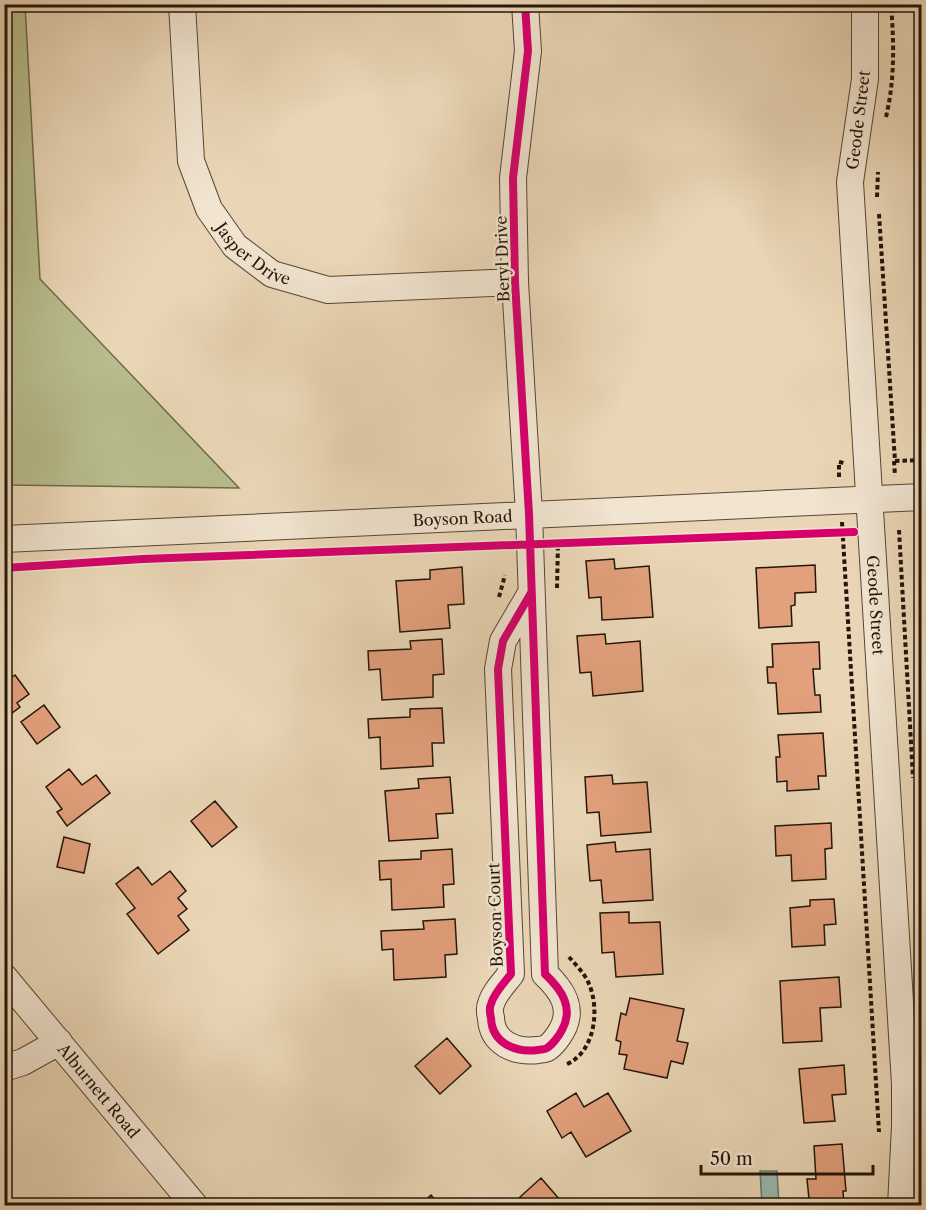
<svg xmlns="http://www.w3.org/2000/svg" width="926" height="1210" font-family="'Libre Caslon Text',serif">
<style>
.green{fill:#b8bd8d;stroke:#6e6a4b;stroke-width:1.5}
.water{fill:#98b9af;stroke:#6a786d;stroke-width:1.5}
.building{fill:#e3a07d;stroke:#241609;stroke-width:1.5}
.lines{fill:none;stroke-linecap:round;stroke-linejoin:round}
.minor-casing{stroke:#564634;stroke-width:28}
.path{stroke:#241609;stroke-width:4;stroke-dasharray:4.5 3;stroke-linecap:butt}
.minor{stroke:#f1e4d0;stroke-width:26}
.cycleway-casing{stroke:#f1e4d0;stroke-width:11}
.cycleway{stroke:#d6006c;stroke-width:8}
.labels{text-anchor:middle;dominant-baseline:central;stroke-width:5;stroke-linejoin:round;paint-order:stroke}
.street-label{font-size:16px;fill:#241609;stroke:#f1e4d0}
</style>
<rect width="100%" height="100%" fill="#ead6b6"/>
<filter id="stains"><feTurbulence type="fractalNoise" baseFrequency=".00333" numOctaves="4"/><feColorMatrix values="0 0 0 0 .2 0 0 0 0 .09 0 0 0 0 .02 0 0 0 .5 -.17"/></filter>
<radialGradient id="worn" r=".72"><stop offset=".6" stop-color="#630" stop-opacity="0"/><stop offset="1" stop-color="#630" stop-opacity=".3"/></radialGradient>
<path class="green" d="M25 4 40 279 239 488 5 485 4 5Z"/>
<path class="water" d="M777 1171 779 1205H762L760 1171Z"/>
<path class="building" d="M614 559 615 569 649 566 653 617 602 620 601 597 589 598 586 561Z
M815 565 816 592 795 593V605L791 606 792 626 759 628 756 568Z
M462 567 464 604 448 605 450 628 400 632 396 581 430 579V570Z
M605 634 606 644 640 641 643 691 593 696 591 672 580 673 577 636Z
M442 639 444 674 433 675V697L382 700 380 669 369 670 368 651 411 649 410 641Z
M819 642 820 669H813L815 695H820L821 712 778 714 776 683H768L767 667H773L772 644Z
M15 675 29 694 17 703 20 707 4 719V683Z
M44 705 60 727 37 744 21 722Z
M442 708 444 743H432L433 766 381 769 380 737 369 738 368 719 410 717V709Z
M823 733 826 776H818L819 789 787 791V781L777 782 776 757H780L778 735Z
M69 769 82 785 96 775 110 793 67 826 57 812 62 809 46 787Z
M612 775 613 784 647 782 651 832 601 836 599 812 587 813 585 777Z
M450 777 453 813 436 814 438 838 389 841 385 791 419 788 418 779Z
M215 801 237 827 212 847 191 821Z
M831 823 832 848 825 849 826 879 792 881 791 855 776 856 775 826Z
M64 837 90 844 84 873 57 867Z
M615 842 616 852 650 849 653 900 603 903 601 880 590 881 587 845Z
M452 849 454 884 443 885 444 907 392 910 391 879 380 880 379 861 421 859V851Z
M138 867 152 885 170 871 186 891 178 898 187 909 178 916 189 930 158 954 127 914 135 908 116 884Z
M834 899 836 924 824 925 825 945 792 947 790 908 810 906V900Z
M629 912V923L660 922 663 974 616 977 614 952 602 953 600 913Z
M455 919 457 954 445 955 446 977 394 980 393 949 382 950 381 931 424 929 423 921Z
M839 977 841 1007 820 1008 822 1041 783 1043 780 981Z
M630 998 684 1009 677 1041 688 1043 683 1064 671 1061 667 1078 624 1069 627 1055 619 1054 621 1042 616 1040 621 1013 626 1015Z
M447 1038 471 1066 440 1094 415 1066Z
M844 1065 846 1094 832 1095 835 1121 804 1123 799 1069Z
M576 1093 584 1107 608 1093 631 1131 586 1157 571 1132 562 1138 547 1111Z
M842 1144 846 1191H843L844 1206H793L792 1200 809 1199 807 1179H816L814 1146Z
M541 1178 560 1200 553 1206H528L520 1197Z
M431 1195 440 1206H419Z"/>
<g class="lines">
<defs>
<g id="minor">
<path id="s1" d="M182 4 191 161 209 209 235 246 272 274 328 290 515 282"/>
<path d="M525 4 528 51 513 178 515 282 529 514 545 974C562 990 574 1008 562 1030 559 1036 552 1045 547 1048 544 1050 541 1049 538 1050 515 1053 492 1043 491 1018 490 1014 489 1008 491 1004 494 993 504 983 511 974L498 669 503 641 531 593"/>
<path id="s2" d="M865 4V79L850 182 905 1084V1126L901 1206"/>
<path id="s3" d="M4 539 922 497"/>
<path id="s4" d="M4 977 195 1206"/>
<path d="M4 1068 23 1062 59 1042"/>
</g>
</defs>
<use href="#minor" class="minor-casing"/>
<path class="path" d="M886 117C895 79 894 43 891 4
M877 197 878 172
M879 214 895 461 922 460
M894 461 895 476
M839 477V462L844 463
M842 522 879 1132
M899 530 913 778
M557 588 558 543
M499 597 505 575
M567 1064C595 1052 600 1009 589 984 585 974 576 965 569 957"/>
<use href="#minor" class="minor"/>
<defs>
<path id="cycleway" d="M525 4 528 51 513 178 515 282 529 514 545 974C562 990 574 1008 562 1030 559 1036 552 1045 547 1048 544 1050 541 1049 538 1050 515 1053 492 1043 491 1018 490 1014 489 1008 491 1004 494 993 504 983 511 974L498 669 503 641 531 593
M4 568 143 559 854 532"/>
</defs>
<use href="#cycleway" class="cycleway-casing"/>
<use href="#cycleway" class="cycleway"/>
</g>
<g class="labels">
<g class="street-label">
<text transform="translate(858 120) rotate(-83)">Geode Street</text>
<text stroke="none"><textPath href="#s1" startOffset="273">Jasper Drive</textPath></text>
<text transform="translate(502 259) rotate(-92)">Beryl Drive</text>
<text stroke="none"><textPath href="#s3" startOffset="459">Boyson Road</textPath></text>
<text stroke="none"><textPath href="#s2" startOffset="603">Geode Street</textPath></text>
<text transform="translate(495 915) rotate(-92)">Boyson Court</text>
<text stroke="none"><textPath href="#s4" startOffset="148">Alburnett Road</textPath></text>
</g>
</g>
<rect width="926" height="1210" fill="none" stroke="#ead6b6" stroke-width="24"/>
<rect x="6" y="6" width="914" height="1198" fill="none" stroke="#241609" stroke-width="3"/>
<rect x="12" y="12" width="902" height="1186" fill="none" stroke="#241609" stroke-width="1.5"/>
<path d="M701 1165v9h172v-9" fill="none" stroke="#241609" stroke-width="3"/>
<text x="710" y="1165" font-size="18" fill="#241609" stroke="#f1e4d0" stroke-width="4.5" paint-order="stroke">50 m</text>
<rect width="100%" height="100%" filter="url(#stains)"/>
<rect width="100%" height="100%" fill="url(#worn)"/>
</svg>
